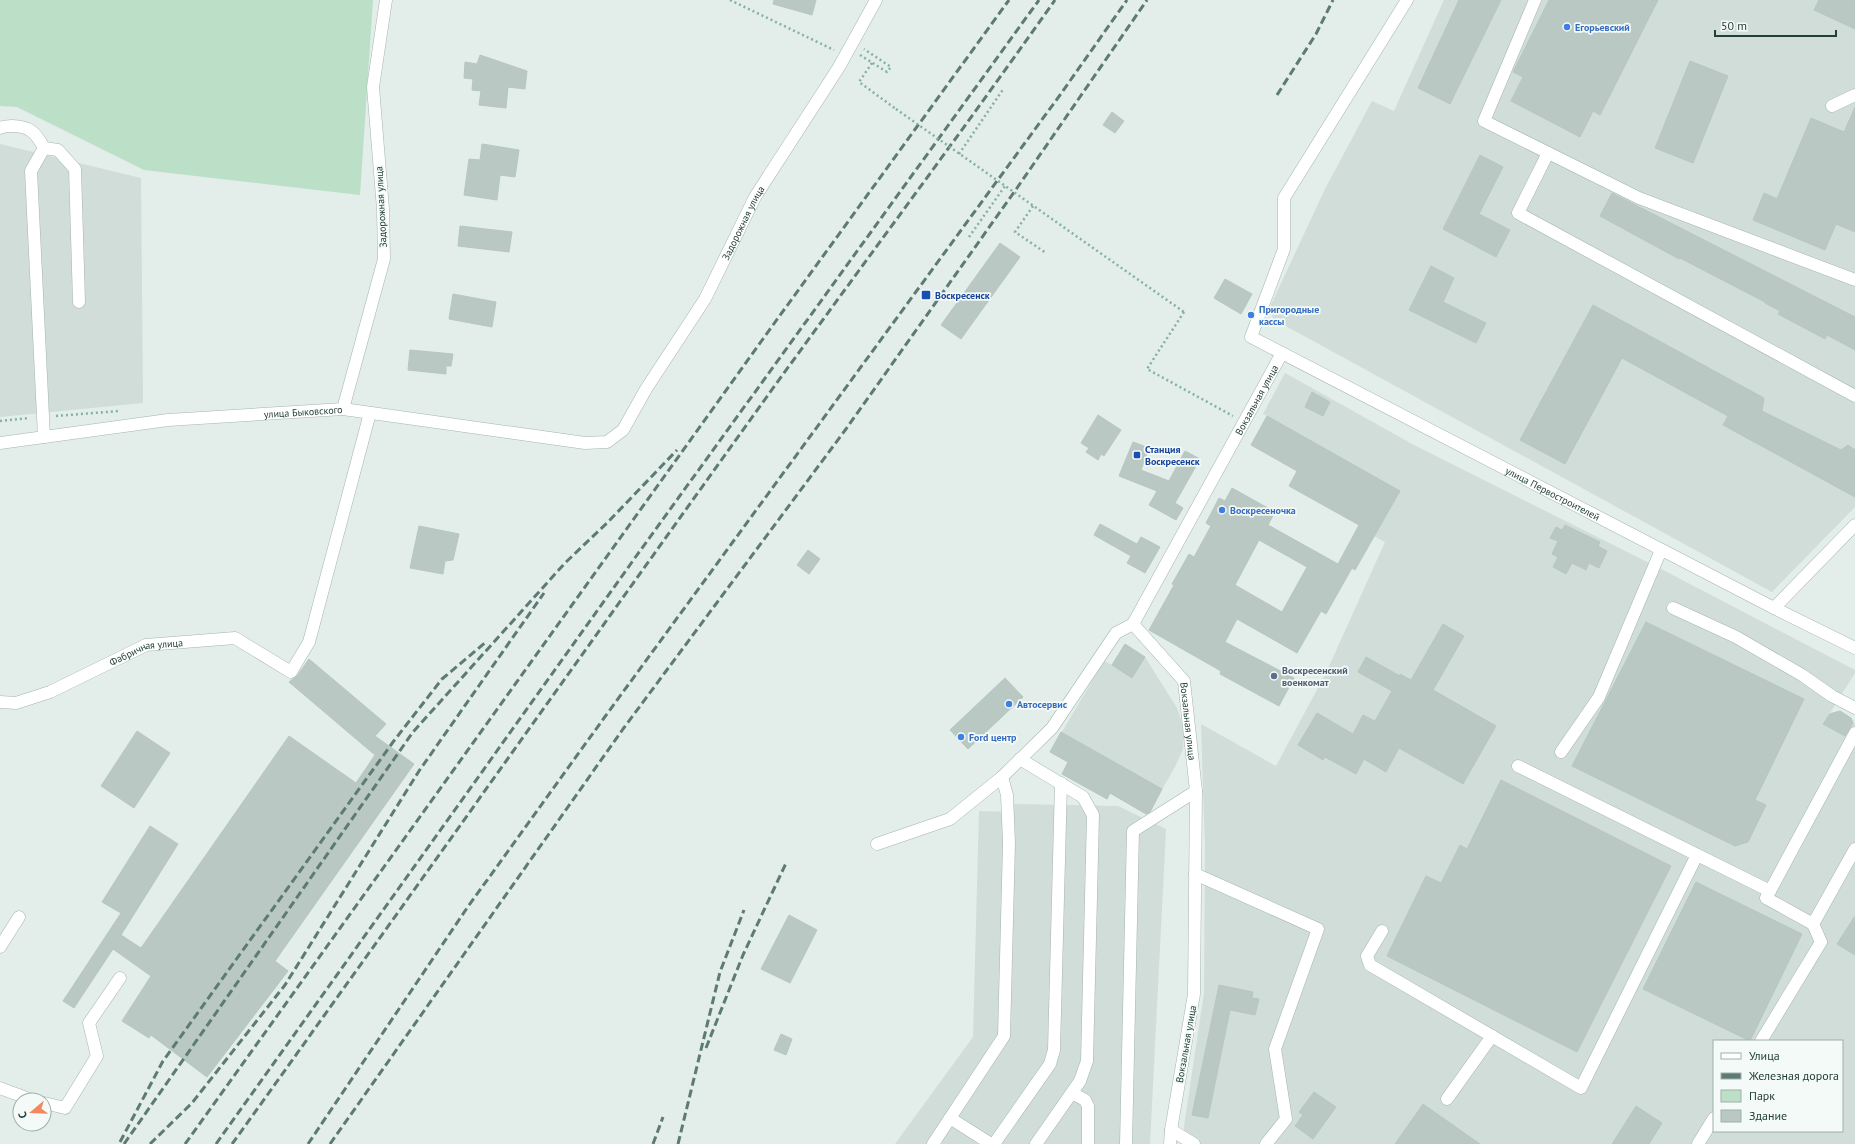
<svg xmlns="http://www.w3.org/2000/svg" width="1855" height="1144" font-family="'PT Sans',sans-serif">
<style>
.built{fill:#d1ddd8;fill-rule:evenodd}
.green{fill:#bcdfc7}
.building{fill:#b9c8c2;stroke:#b6c7c1;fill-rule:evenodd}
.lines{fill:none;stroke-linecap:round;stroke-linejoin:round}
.minor-casing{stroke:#a5b5b1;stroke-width:13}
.path{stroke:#83b1a5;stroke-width:2.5;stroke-dasharray:2 3;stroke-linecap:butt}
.minor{stroke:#fff;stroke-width:12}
.rail{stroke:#5d7b74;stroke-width:3;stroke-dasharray:8 4;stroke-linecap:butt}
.path-bridge{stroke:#83b1a5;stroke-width:2.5;stroke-dasharray:2 3;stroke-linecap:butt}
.shop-dot{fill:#3f7fe0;stroke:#f4faf7;stroke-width:1.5}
.transit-dot{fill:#1a4fb4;stroke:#f4faf7;stroke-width:1.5}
.service-dot{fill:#5c6f8a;stroke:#f4faf7;stroke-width:1.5}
.labels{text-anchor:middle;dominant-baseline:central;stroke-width:3.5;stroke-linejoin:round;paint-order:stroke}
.shop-label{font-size:10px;font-weight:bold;fill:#366cbe;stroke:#f4faf7;text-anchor:start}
.street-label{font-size:10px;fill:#223f39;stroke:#f4faf7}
.transit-label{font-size:10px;font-weight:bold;fill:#164399;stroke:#f4faf7;text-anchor:start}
.service-label{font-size:10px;font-weight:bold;fill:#4e5e75;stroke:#f4faf7;text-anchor:start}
</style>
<rect width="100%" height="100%" fill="#e3ede9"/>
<path class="built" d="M1444 0H1855V507L1772 592 1273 319 1270 307 1325 189 1372 101 1394 111Z
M0 144 141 178 143 403 0 417Z
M1285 373 1414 445 1663 570 1855 670V673L1830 713 1840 711 1851 718 1855 724V1144H1185L1184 1126 1204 993 1205 846 1201 724 1276 766 1326 673 1385 542 1374 536 1267 416 1263 414ZM1714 1041H1842V1131H1714Z
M1125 644 1145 657 1177 708 1184 729 1183 749 1175 767 1148 814 1110 793 1107 799 1062 774 1068 762 1050 752 1104 661 1112 665Z
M1012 804 1118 806 1166 829 1150 1144H895L973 1037 979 811 1011 812Z"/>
<path class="green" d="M0 0H373L360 195 144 170 17 107 0 106Z"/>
<path class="building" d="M774 0H816L812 15 773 4Z
M1459 0H1501L1450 104 1418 88Z
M1549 0H1658L1600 115 1593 111 1580 137 1511 101 1523 77 1513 72Z
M1819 0H1855V29L1814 10Z
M480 55 527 71 525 89 508 87 506 108 479 105 481 91 472 90 473 79 464 78 465 62 477 64Z
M1690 61 1728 76 1693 163 1655 148Z
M1855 107V232L1836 224 1825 250 1753 220 1764 193 1777 199 1811 118 1844 132Z
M1112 112 1124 121 1115 133 1103 125Z
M482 144 519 150 515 177 500 175 497 200 464 195 469 159 480 160Z
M1480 155 1503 167 1479 214 1510 230 1496 257 1443 229Z
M1612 193 1855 317V350L1827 335 1825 339 1778 314 1780 311 1765 303V302L1680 258 1679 259 1600 216Z
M460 226 512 232 509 252 458 246Z
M1000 243 1020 257 961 339 941 325Z
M1431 266 1454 278 1443 302 1486 323 1476 343 1409 310Z
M1225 279 1252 294 1241 314 1214 298Z
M453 294 496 302 492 327 449 319Z
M1593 305 1764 398 1762 411 1841 450 1848 445 1855 450V497L1723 425 1728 416 1622 358 1565 464 1520 440Z
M410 350 453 354 451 366H446V374L408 370Z
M1312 392 1330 402 1323 416 1305 407Z
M1098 415 1121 430 1104 456 1101 454 1098 460 1086 452 1089 448 1081 443Z
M1267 416 1400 491 1355 570 1352 568 1326 614 1321 611 1297 653 1237 619 1225 642 1294 678 1279 706 1220 674 1221 671 1149 630 1174 585 1172 584 1189 554 1194 557 1211 526 1206 523 1219 498 1225 501 1232 488 1275 512 1268 525 1338 564 1359 525 1289 486 1297 471 1251 445ZM1259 540 1307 567 1282 612 1235 585Z
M1133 442 1149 448 1141 470 1169 481 1185 451 1200 459 1175 503 1183 508 1176 520 1149 505 1157 491 1119 476Z
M1100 524 1137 544 1141 537 1160 547 1145 573 1127 563 1131 556 1094 535Z
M1565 525 1600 542 1598 546 1607 551 1599 568 1589 563 1586 570 1572 563 1566 574 1553 567 1558 557 1552 554 1558 541 1550 538 1556 527 1562 530Z
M419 526 459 534 453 560 445 561 443 574 410 568Z
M808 550 820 559 809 574 797 565Z
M1646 622 1804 699 1755 800 1766 805 1748 842 1735 846 1572 766Z
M1443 624 1464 636 1433 690 1496 726 1463 784 1399 748 1386 772 1364 759 1356 774 1325 757 1323 760 1298 745 1317 713 1353 734 1363 715 1375 721 1392 691 1358 672 1366 657 1400 676V674L1411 680Z
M1125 644 1145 657 1132 678 1112 665Z
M309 659 386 724 375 736 414 764 275 961 288 971 207 1077 151 1035 149 1038 122 1021 151 976 113 949 74 1008 63 1001 121 913 102 902 150 826 178 844 121 935 141 948 289 736 356 783 375 755 289 682 297 676Z
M1005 678 1023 697 968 749 950 730Z
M1840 711 1851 718 1853 723 1845 736 1823 724 1830 714Z
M137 731 170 753 134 808 101 786Z
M1061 732 1162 789 1150 812 1146 814 1110 793 1107 799 1062 774 1068 762 1050 752Z
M1501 780 1671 866 1577 1052 1387 956 1426 876 1441 883 1460 845 1467 849Z
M1696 882 1802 934 1750 1041 1643 989Z
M789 915 817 930 790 983 761 969Z
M1855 916V955L1837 944Z
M1219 985 1253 992 1252 998 1259 999 1255 1015 1230 1010 1208 1118 1192 1115Z
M781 1034 792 1039 786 1055 774 1050Z
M1314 1092 1336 1107 1313 1139 1295 1126 1303 1115 1299 1112Z
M1423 1104 1480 1144H1395Z
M1636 1106 1662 1123 1649 1144H1612Z"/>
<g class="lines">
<defs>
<g id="minor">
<path id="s1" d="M1407 0 1284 198V249L1251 337 1774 608 1855 648"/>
<path d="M1535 0 1484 121 1639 198 1855 280"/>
<path d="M1832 106 1855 95"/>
<path d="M0 128C4 126 8 126 12 126 30 126 36 133 44 148"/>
<path d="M1548 153 1518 213 1855 396"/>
<path d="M343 409 384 259 383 209 373 87 386 0"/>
<path d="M44 437 31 171 44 148 58 150 75 169 79 302"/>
<path id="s2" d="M0 443 168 420 343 409 585 443 607 442 623 430 646 389 705 299 755 197 839 67 876 0"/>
<path d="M1673 608 1736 637 1802 675 1832 696 1855 708"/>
<path d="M1774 608 1855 525"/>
<path id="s3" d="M1133 624 1184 681 1196 791 1194 994 1171 1130 1170 1144"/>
<path id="s4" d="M1133 624 1282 353"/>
<path id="s5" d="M0 702 16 703 50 692 146 645 235 638 291 672 309 642 370 413"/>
<path d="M1561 752 1599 697 1661 550"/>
<path d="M1020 759 1083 797 1093 815 1087 1061 1080 1081 1036 1144"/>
<path d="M1518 766 1770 891 1855 733"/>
<path d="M877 844 950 819 1002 777 1052 728 1116 633 1133 624"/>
<path d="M1195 874 1318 929 1275 1049 1286 1119 1266 1144"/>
<path d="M1770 891 1766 898 1813 924 1855 849"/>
<path d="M1382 931 1367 956 1370 965 1581 1088 1697 855"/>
<path d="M0 947 19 917"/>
<path d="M1761 1041 1821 942 1813 924"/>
<path d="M0 1088 32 1100"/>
<path d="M1072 1093 1085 1100 1088 1106V1144"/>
<path d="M1447 1099 1492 1036"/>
<path d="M44 1103 65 1108 97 1056 89 1023 120 978"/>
<path d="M950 1118 991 1144"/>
<path d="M1171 1130 1194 1144"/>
<path d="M933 1144 1004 1036 1009 843 1007 795 1002 777"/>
<path d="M994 1144 1050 1064 1054 1050 1061 783"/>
<path d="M1126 1144 1133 831 1196 791"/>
<path d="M1698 1144 1714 1118"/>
</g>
</defs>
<use href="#minor" class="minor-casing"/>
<path class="path" d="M730 0 834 50
M860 55 887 72 891 67 864 49
M872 63 859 82 896 109
M959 154 1004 88
M1033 206 1015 232 1046 253
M969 237 1005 186
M1184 312 1147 369 1233 416
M56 416 119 411
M0 421 29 418"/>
<use href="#minor" class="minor"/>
<path class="rail" d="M1277 95 1316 34 1333 0
M706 1048 743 955 787 861
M120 1142 163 1061 393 742 442 679 486 642
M124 1144 413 732 565 563 608 522 677 450
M150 1144 192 1103 285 985 419 771 544 593
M185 1144 773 325 1009 0
M216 1144 637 555 1039 0
M232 1144C414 891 594 637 776 384 869 256 964 129 1055 0
M308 1144 467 908 604 718 1060 95 1127 0
M330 1144 623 729 846 429 1017 188 1147 0
M653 1144 663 1117
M678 1144 720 972 744 910"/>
<path class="path-bridge" d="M896 109 1184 312"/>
</g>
<g class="shop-dot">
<circle cx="1567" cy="27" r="4"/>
<circle cx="1251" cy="315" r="4"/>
<circle cx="1222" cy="510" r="4"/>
<circle cx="1009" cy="704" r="4"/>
<circle cx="961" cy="737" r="4"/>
</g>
<g class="transit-dot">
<rect x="921" y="290" width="10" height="10" rx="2"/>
<rect x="1133" y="451" width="8" height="8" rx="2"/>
</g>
<circle class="service-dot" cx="1274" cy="676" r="4"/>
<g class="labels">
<g class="shop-label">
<text x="1575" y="27">Егорьевский</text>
<text x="1259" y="309">Пригородные<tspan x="1259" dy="12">кассы</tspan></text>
<text x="1230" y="510">Воскресеночка</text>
<text x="1017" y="704">Автосервис</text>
<text x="969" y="737">Ford центр</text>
</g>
<g class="street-label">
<text transform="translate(381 207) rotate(-93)">Задорожная улица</text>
<text stroke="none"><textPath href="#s2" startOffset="871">Задорожная улица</textPath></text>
<text stroke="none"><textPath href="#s4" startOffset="256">Вокзальная улица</textPath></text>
<text stroke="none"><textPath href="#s2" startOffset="305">улица Быковского</textPath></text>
<text stroke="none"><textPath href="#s1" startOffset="718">улица Первостроителей</textPath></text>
<text stroke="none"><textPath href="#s5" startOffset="157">Фабричная улица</textPath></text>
<text stroke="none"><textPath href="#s3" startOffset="117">Вокзальная улица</textPath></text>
<text transform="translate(1186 1044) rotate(-80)">Вокзальная улица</text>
</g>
<g class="transit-label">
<text x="935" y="295">Воскресенск</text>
<text x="1145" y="449">Станция<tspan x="1145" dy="12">Воскресенск</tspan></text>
</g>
<g class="service-label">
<text x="1282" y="670">Воскресенский<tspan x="1282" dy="12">военкомат</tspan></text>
</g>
</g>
<rect x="1713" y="1040" width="130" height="92" fill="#f4faf7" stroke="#a0afab"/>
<rect x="1721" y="1053" width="20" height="6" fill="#ffffff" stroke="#a0afab"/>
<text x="1749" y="1060" font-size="12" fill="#223f39">Улица</text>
<rect x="1721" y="1073" width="20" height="6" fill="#5d7b74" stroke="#a0afab"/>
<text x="1749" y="1080" font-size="12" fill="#223f39">Железная дорога</text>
<rect x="1721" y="1090" width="20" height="12" fill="#bcdfc7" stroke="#a0afab"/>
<text x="1749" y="1100" font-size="12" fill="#223f39">Парк</text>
<rect x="1721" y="1110" width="20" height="12" fill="#b9c8c2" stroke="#a0afab"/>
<text x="1749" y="1120" font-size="12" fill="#223f39">Здание</text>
<g transform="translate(32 1112) rotate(251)"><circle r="19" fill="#f4faf7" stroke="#a0afab"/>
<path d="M0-3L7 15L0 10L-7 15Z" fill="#f4875b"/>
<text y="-6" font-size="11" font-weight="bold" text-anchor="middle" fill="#223f39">С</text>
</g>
<path d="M1715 30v6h121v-6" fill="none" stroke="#223f39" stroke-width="2"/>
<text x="1721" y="30" font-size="12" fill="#223f39" stroke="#f4faf7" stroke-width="3" paint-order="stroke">50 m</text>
</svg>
